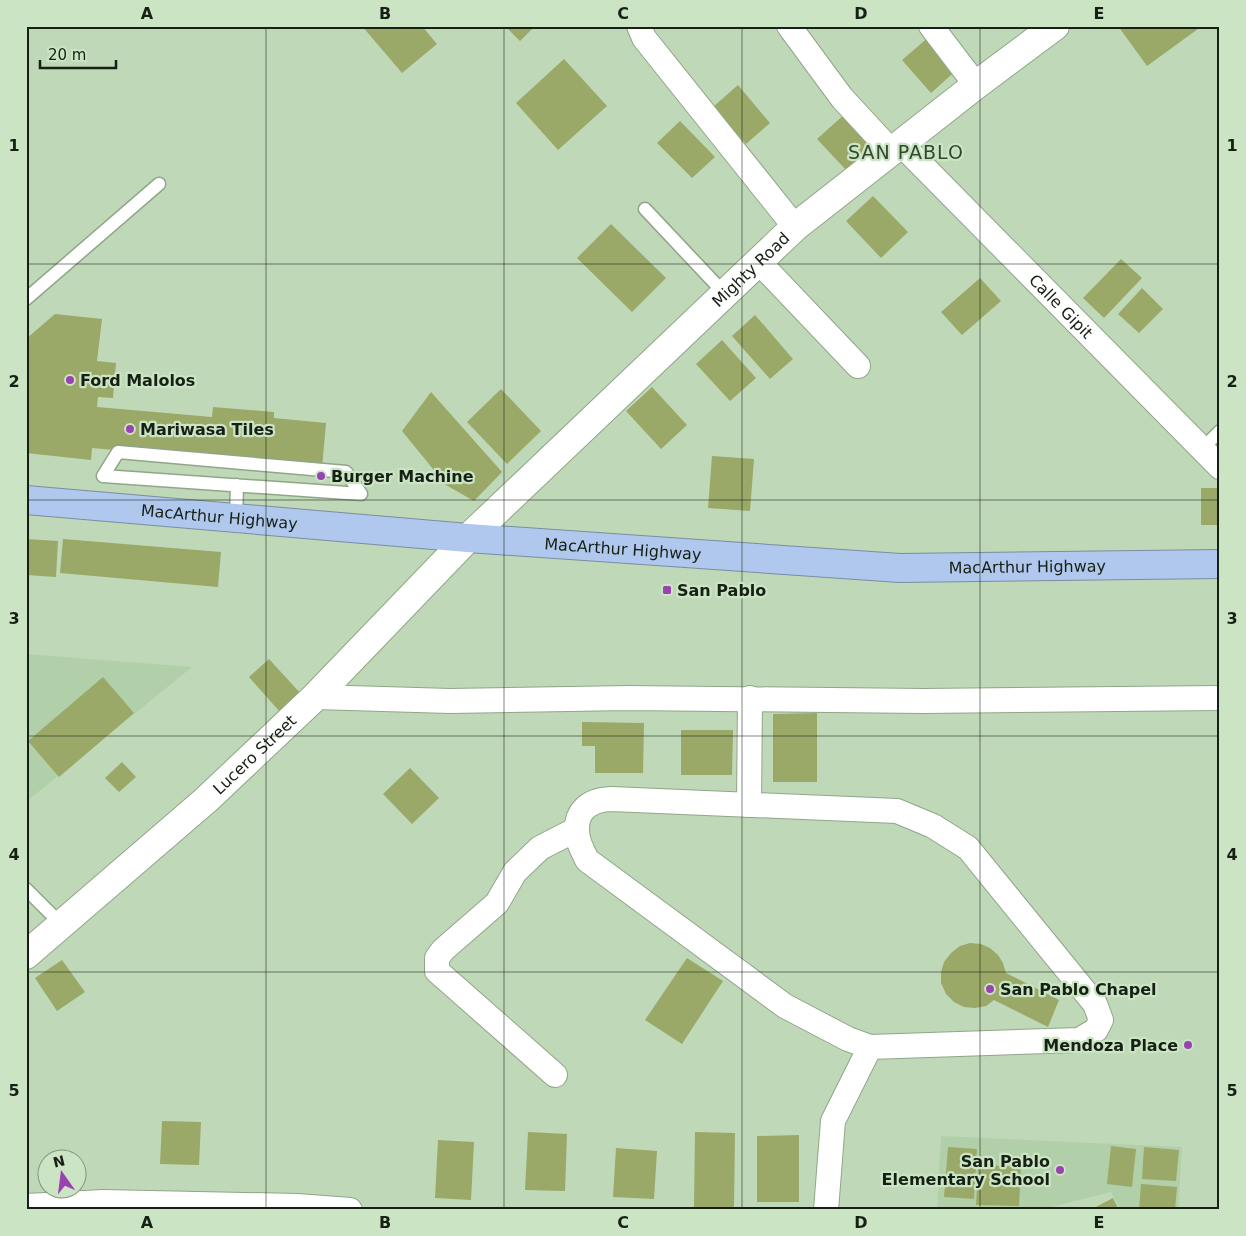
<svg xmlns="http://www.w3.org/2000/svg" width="1246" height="1236" font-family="'DejaVu Sans',sans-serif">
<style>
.built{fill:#b1d0a9}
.building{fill:#9aa868}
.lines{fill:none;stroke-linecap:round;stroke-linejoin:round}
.lane-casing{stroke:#8fa788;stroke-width:15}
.street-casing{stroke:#8fa788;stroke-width:26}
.secondary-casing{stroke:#8fa788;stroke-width:30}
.highway-casing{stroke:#7a8da1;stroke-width:30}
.lane{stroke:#fff;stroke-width:12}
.street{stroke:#fff;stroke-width:24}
.secondary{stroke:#fff;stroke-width:28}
.highway{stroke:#b0c8ed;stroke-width:28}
.grid{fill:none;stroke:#172014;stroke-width:1;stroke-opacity:0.55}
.poi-dot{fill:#9a43b0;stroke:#cbe5c4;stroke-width:2}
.labels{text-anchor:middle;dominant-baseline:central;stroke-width:4.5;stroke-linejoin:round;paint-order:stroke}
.street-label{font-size:16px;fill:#172014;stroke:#cbe5c4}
.poi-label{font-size:16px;font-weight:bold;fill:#172014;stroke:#cbe5c4;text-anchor:start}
.quarter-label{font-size:19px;letter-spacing:1px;fill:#32472c;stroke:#cbe5c4}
.neatline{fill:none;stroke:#172014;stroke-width:2}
.grid-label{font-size:16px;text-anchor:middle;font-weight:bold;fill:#172014}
</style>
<rect width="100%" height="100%" fill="#bfd8b8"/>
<path class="built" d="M26 654 192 667 26 802Z
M941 1136 1182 1147 1178 1210H1121L1111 1192 1040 1210H937Z"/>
<path class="building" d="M362 26H422L437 44 402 73Z
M505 26H535L520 41Z
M1118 26H1202L1147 66Z
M930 36 959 68 931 93 902 60Z
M564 59 607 106 558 150 516 103Z
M738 85 770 123 746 144 713 107Z
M846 113 874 144 846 170 817 139Z
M680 121 715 157 692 178 657 143Z
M873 196 908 232 881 258 846 221Z
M611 224 666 278 632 312 577 258Z
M1121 259 1142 278 1104 318 1083 298Z
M980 278 1001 301 962 335 941 312Z
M1142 288 1163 309 1139 333 1118 314Z
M55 314 102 319 97 361 116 363 113 398 98 397 97 407 212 417 213 407 274 412V418L326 423 322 468 92 448 91 460 26 453V339Z
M755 315 793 359 770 379 732 336Z
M722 340 756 378 730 401 696 364Z
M652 387 687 425 661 449 626 411Z
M501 389 541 431 507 464 467 422Z
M431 392 502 472 474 501 446 485 402 431Z
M712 456 754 459 750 511 708 508Z
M1201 488H1220V525H1201Z
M26 539 58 541 56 577 26 575Z
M63 539 221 552 218 587 60 573Z
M269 659 302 695 281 713 249 677Z
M103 677 134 713 59 777 28 741Z
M817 713V782H773V714Z
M582 722 644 723 643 773H595V746H582Z
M681 730H733L732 775H681Z
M122 762 136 777 119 792 105 778Z
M410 768 439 798 412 824 383 794Z
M970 943 981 944 990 948 998 955 1003 963 1006 973 1059 1000 1048 1027 994 1000 986 1006 975 1008 964 1007 954 1002 946 994 941 983V972L944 962 951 953 960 946Z
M687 958 723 981 682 1044 645 1020Z
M62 960 85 992 57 1011 35 978Z
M162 1121 201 1122 199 1165 160 1164Z
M528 1132 567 1134 565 1191 525 1190Z
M695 1132 735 1133 734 1207H694Z
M799 1135V1202H757V1136Z
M438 1140 474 1142 471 1200 435 1198Z
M1111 1146 1136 1149 1132 1187 1107 1184Z
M948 1147 977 1149 974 1199 944 1197Z
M1144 1147 1179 1150 1176 1181 1142 1179Z
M616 1148 657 1151 654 1199 613 1197Z
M978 1165 1021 1167 1019 1206 976 1205Z
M1141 1184 1177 1187 1175 1210H1139Z
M1113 1198 1119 1210H1090Z"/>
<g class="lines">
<defs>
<path id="lane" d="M645 209 725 294
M26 299 159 184
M1202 449 1220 431
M118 452 346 472 361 494 103 476Z
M236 518 237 485
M26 889 62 925"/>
<g id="street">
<path d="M639 26 644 38 795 227"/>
<path d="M789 26 842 98 892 152"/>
<path d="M931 26 976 85"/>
<path id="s1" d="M901 144 1220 467"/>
<path d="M759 262 858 366"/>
<path d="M315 697 450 701 629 698 923 701 1220 698"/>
<path d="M611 799 897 811 933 826 968 848 1095 1004 1101 1020 1096 1030 1079 1040 870 1047 848 1039 785 1006 587 860C584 853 579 845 578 838 573 813 587 800 611 799Z"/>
<path d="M749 805 750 698"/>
<path d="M555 1075 437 971V958L443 950 497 903 515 872 540 848 577 829"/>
<path d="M26 1206 103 1202 297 1206 350 1210"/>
<path d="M826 1210 833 1121 870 1047"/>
</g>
<g id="secondary">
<path id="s2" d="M26 955 206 800 315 697 468 538 795 227 976 85 1055 26"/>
</g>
<g id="highway">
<path id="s3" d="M26 500 468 538 900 568 1220 564"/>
</g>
</defs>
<use href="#lane" class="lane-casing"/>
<use href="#street" class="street-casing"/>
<use href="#secondary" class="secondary-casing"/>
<use href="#highway" class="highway-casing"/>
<use href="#lane" class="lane"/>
<use href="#street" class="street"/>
<use href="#secondary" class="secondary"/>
<use href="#highway" class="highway"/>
</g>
<path class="grid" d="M266 26V1210M504 26V1210M742 26V1210M980 26V1210M26 264H1220M26 500H1220M26 736H1220M26 972H1220"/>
<g class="poi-dot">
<circle cx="70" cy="380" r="5"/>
<circle cx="130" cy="429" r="5"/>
<circle cx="321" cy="476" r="5"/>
<rect x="662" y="585" width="10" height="10" rx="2.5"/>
<circle cx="990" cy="989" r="5"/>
<circle cx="1188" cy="1045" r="5"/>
<circle cx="1060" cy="1170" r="5"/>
</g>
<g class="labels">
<g class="street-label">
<text stroke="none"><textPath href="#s2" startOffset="998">Mighty Road</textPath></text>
<text stroke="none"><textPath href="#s1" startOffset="228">Calle Gipit</textPath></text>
<text stroke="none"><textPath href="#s3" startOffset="194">MacArthur Highway</textPath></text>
<text stroke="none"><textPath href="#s3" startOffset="599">MacArthur Highway</textPath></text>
<text stroke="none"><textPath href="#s3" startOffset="1004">MacArthur Highway</textPath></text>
<text stroke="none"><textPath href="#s2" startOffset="304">Lucero Street</textPath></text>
</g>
<g class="poi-label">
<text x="80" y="380">Ford Malolos</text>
<text x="140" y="429">Mariwasa Tiles</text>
<text x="331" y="476">Burger Machine</text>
<text x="677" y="590">San Pablo</text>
<text x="1000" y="989">San Pablo Chapel</text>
<text x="1178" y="1045" text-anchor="end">Mendoza Place</text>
<text x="1050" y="1161" text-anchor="end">San Pablo<tspan x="1050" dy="18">Elementary School</tspan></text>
</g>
<g class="quarter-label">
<text x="906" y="152">SAN PABLO</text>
</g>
</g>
<rect width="1246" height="1236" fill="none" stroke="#cbe5c4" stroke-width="55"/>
<g transform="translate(62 1174) rotate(346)"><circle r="24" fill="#cbe5c4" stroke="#83967e"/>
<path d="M0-4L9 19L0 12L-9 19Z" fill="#9a43b0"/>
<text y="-8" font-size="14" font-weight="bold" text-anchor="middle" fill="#172014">N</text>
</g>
<path d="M40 60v8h76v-8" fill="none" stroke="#172014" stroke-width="2.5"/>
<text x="48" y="60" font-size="15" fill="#172014" stroke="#cbe5c4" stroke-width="4" paint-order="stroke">20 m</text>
<rect x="28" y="28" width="1190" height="1180" class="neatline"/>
<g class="grid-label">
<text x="147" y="19">A</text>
<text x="385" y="19">B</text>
<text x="623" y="19">C</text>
<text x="861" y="19">D</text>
<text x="1099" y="19">E</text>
<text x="14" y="151">1</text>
<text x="1232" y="151">1</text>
<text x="14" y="387">2</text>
<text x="1232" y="387">2</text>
<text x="14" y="624">3</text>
<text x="1232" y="624">3</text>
<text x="14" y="860">4</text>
<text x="1232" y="860">4</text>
<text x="14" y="1096">5</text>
<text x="1232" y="1096">5</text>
<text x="147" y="1228">A</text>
<text x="385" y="1228">B</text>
<text x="623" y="1228">C</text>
<text x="861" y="1228">D</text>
<text x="1099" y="1228">E</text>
</g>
</svg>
